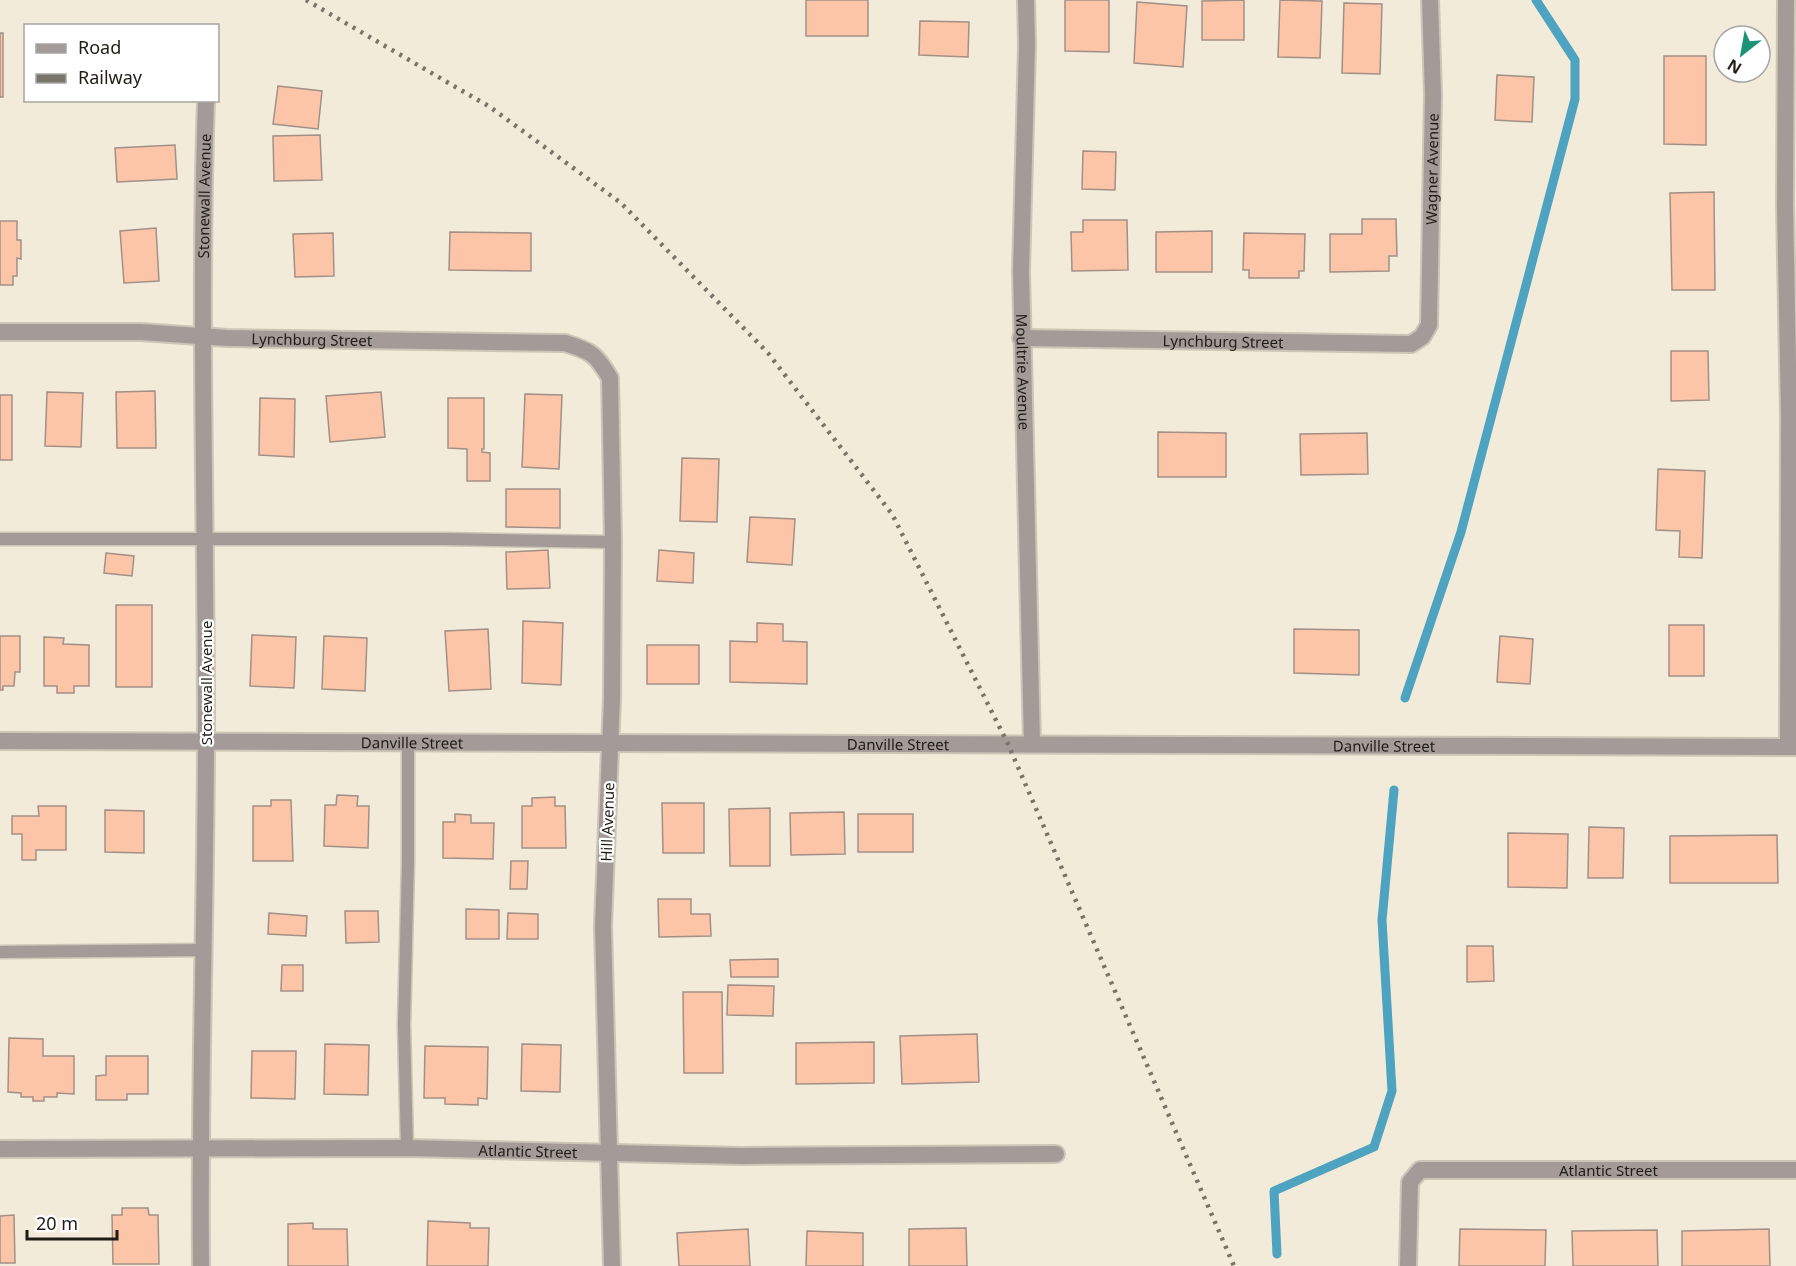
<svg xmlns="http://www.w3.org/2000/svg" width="1796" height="1266" font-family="'Noto Sans',sans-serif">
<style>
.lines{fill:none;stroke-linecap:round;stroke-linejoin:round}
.stream{stroke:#4da3c0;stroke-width:9}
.building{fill:#fcc5a8;stroke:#a29087;stroke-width:1.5}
.service-casing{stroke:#ccc6b6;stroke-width:15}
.minor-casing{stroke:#ccc6b6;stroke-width:20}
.tertiary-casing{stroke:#ccc6b6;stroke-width:20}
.service{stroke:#a49b99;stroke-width:12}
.minor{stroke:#a49b99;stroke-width:16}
.tertiary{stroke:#a49b99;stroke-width:16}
.rail{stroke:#797469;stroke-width:4.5;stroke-dasharray:3 6;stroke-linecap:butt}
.labels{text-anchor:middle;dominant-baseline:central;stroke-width:4.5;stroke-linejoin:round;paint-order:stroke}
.street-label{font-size:15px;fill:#201d17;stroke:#fff}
</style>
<rect width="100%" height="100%" fill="#f2ebd9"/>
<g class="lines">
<path class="stream" d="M1405 698 1461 532 1575 99V60L1536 0
M1277 1254 1274 1191 1374 1147 1392 1091 1382 920 1394 790"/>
</g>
<path class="building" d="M806 0H868V36H806Z
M1065 0H1109V52L1065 51Z
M1244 0V40H1202V1Z
M1280 0 1322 1 1320 58 1278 57Z
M1137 2 1187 6 1183 67 1134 63Z
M1344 3 1382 4 1380 74 1342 73Z
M920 21 969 22 968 57 919 55Z
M0 33H3V97H0Z
M1664 56H1706V145L1664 144Z
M1497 75 1534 77 1532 122 1495 120Z
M278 86 322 91 318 129 273 124Z
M320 135 322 180 274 181 273 136Z
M175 145 177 179 117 182 115 148Z
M1083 151 1116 152 1115 190 1082 189Z
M1714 192 1715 290H1672L1670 193Z
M1362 219H1396L1397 256H1389V271L1330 272V234H1362Z
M1083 220H1127L1128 270 1072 271 1071 232H1083Z
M0 221H17V240H21V259L17 258V276H13V285H0Z
M156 228 159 281 124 283 120 231Z
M1212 231V272H1156V232Z
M450 232 531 233V271L449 270Z
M333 233 334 276 295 277 293 234Z
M1244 233 1305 234 1304 271H1299V278H1249V270H1243Z
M1671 351H1708L1709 400 1671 401Z
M155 391 156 448H117L116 392Z
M47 392 83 393 81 447 45 446Z
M381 392 385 437 330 442 326 396Z
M525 394 562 395 559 469 522 467Z
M0 395H12V460H0Z
M260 398 295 399 294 457 259 455Z
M448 398H484V449H482V452L490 453V481H467V449L448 448Z
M1158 432 1226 433V477H1158Z
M1367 433 1368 474 1301 475 1300 434Z
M682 458 719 459 717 522 680 521Z
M1658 469 1705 471 1702 558 1679 557 1680 531 1656 530Z
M506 489H560V528L506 527Z
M750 517 795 519 792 565 747 562Z
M548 550 550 588 507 589 506 552Z
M659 550 694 553 693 583 657 581Z
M106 553 134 556 132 576 104 573Z
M116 605H152V687H116Z
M523 621 563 623 561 685 522 683Z
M757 623 783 624V641L807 642V684L730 682V641L757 642Z
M1669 625H1704V676H1669Z
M488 629 491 689 449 691 445 631Z
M1294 629 1359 630V675L1294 673Z
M252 635 296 637 294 688 250 686Z
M0 636H20V672H15L14 686H3V690H0Z
M324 636 367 638 365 691 322 689Z
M1500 636 1533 639 1530 684 1497 682Z
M44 637 64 638 63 644 89 645V686H74V693H57V686H44Z
M647 645H699V684H647Z
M337 795 358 796 357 806H369L368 848 324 846 325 805H336Z
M555 797V806H565L566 848H522V806H532V798Z
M271 800H291L293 861H253V806H271Z
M662 803H704V853H663Z
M38 806H66V850H36V860H22V834H12V816H39Z
M770 808V866H730L729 809Z
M105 810 144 811V853L105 852Z
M844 812 845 854 791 855 790 813Z
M455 814 471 815V823H494L493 859 443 858V822H455Z
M858 814H913V852H858Z
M1589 827 1624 828 1623 878H1588Z
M1508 833 1568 834 1567 888 1508 887Z
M1777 835 1778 883H1670V836Z
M511 861H528L527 889H510Z
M658 899H691V914H710L711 936 659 937Z
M466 909 499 910V939H466Z
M345 911H378L379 942 346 943Z
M269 913 307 916 306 936 268 934Z
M508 913 538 914V939H507Z
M1467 946H1493L1494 981 1467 982Z
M778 959V977H731L730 960Z
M282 965H303V991H281Z
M728 985 774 986 773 1016 727 1015Z
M683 992H722L723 1073H684Z
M977 1034 979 1082 902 1084 900 1036Z
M9 1038 43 1039V1056H74V1094L57 1093V1097H44V1101H33V1097H21V1093L8 1092Z
M874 1042V1083L796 1084V1043Z
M325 1044 369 1045 368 1095 324 1094Z
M522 1044 561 1045 560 1092 521 1091Z
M425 1046 488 1047 487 1099 478 1098V1105L445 1104V1098H424Z
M252 1051H296L295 1099 251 1098Z
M106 1056H148V1094H127V1100H96V1076L106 1075Z
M122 1208H148L149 1215H158L159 1264H113L112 1215H122Z
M14 1215 15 1263H0V1216Z
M428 1221 470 1223V1228H489L488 1266H427Z
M313 1223V1229H347L348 1266H288V1224Z
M966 1228 967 1266H909V1229Z
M748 1229 750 1266H679L677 1233Z
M1460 1229 1546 1230 1545 1266H1459Z
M1769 1229 1770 1266H1682V1231Z
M1657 1230 1658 1266H1573L1572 1231Z
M807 1231 863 1233V1266H806Z"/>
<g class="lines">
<defs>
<path id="service" d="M0 539H444L613 542
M0 952 204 950
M407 1148 404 1025 408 862V742"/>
<g id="minor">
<path id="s1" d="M1026 0 1027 45 1021 271 1032 744"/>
<path d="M1786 0 1785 205 1789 415 1788 747"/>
<path id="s2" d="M0 332H141L227 338 565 343C591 351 596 354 610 378L613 542 612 698 603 926 612 1266"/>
<path id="s3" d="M1021 338 1411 344 1422 337 1429 325 1433 95 1430 0"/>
<path id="s4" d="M0 1149 407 1148 742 1156 1056 1154"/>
<path id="s5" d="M201 1266C199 1086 206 907 206 727 206 518 199 309 206 100"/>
<path id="s6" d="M1408 1266 1410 1182 1420 1170H1796"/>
</g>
<g id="tertiary">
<path id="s7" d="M0 741 1796 747"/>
</g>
</defs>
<use href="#service" class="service-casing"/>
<use href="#minor" class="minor-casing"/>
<use href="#tertiary" class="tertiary-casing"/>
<use href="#service" class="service"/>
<use href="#minor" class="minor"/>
<use href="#tertiary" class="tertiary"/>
<path class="rail" d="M306 0 490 107 621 203 768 353 892 514 1008 744 1234 1266"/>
</g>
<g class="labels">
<g class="street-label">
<text stroke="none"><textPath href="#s3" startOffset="573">Wagner Avenue</textPath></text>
<text stroke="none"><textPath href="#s5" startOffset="1070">Stonewall Avenue</textPath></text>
<text stroke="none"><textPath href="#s2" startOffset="312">Lynchburg Street</textPath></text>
<text stroke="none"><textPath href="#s3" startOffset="202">Lynchburg Street</textPath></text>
<text stroke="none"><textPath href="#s1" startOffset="372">Moultrie Avenue</textPath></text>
<text transform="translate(206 683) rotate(-90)">Stonewall Avenue</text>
<text stroke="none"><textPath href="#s7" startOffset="412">Danville Street</textPath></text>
<text stroke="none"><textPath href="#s7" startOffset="898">Danville Street</textPath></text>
<text stroke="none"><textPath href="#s7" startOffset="1384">Danville Street</textPath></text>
<text transform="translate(607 822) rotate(-88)">Hill Avenue</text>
<text stroke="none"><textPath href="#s4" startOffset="528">Atlantic Street</textPath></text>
<text stroke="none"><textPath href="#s6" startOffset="288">Atlantic Street</textPath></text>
</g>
</g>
<rect x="24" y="24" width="195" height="78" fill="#ffffff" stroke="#a6a5a2" stroke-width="1.5"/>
<rect x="36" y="44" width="30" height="9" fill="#a49b99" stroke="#a6a5a2" stroke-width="1.5"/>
<text x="78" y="54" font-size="18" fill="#201d17">Road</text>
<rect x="36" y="74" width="30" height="9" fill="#797469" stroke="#a6a5a2" stroke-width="1.5"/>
<text x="78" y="84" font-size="18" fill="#201d17">Railway</text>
<g transform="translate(1742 54) rotate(211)"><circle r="28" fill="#ffffff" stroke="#a6a5a2" stroke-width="1.5"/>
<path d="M0-4.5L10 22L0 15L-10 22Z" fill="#1b9379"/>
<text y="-9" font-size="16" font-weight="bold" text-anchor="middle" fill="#201d17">N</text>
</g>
<path d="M27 1230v9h90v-9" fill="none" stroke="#201d17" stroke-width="3"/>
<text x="36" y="1230" font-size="18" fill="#201d17" stroke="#ffffff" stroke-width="4.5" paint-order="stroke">20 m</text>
</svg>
